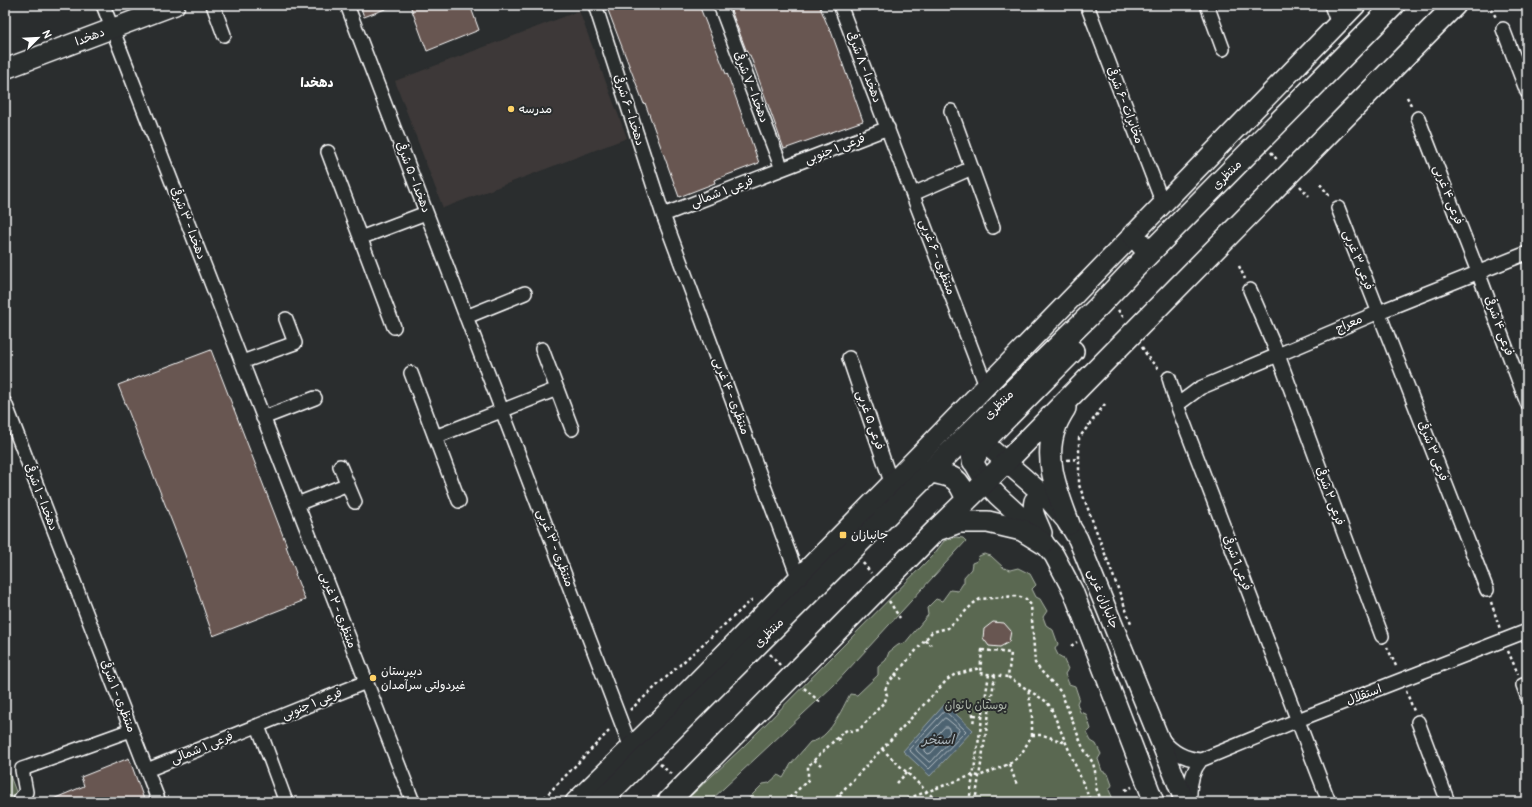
<svg xmlns="http://www.w3.org/2000/svg" width="1532" height="807" font-family="Pangolin,'Playpen Sans Arabic',sans-serif">
<style>
.built{fill:#3d3938}
.green{fill:#5a6851;stroke:#acb4a8}
.water{fill:#4d6371;stroke:#94a1aa}
.lines{fill:none;stroke-linecap:round;stroke-linejoin:round}
.shore{stroke:#b8c1c6;stroke-width:1}
.building{fill:#685651;stroke:#fff}
.street-casing{stroke:#fff;stroke-width:16}
.secondary-casing{stroke:#fff;stroke-width:22}
.primary-casing{stroke:#fff;stroke-width:24}
.path{stroke:#fff;stroke-width:2.5;stroke-dasharray:3 3;stroke-linecap:butt}
.street{stroke:#2a2d2e;stroke-width:13}
.secondary{stroke:#2a2d2e;stroke-width:19}
.primary{stroke:#2a2d2e;stroke-width:21}
.poi-dot{fill:#ffd166;stroke:#2a2d2e;stroke-width:1.5}
.labels{text-anchor:middle;dominant-baseline:central;stroke-width:4;stroke-linejoin:round;paint-order:stroke}
.street-label{font-size:12px;fill:#fff;stroke:#2a2d2e}
.poi-label{font-size:12px;fill:#fff;stroke:#2a2d2e;text-anchor:start}
.park-label{font-size:12px;fill:#acb4a8;stroke:#2a2d2e}
.neighbourhood-label{font-size:13px;font-weight:bold;fill:#fff;stroke:#2a2d2e}
.water-label{font-size:13px;font-style:italic;fill:#afb9bf;stroke:#2a2d2e}
</style>
<rect width="100%" height="100%" fill="#2a2d2e"/>
<filter id="ink" filterUnits="userSpaceOnUse"><feTurbulence type="fractalNoise" baseFrequency=".025" numOctaves="2"/><feDisplacementMap in="SourceGraphic" scale="8" xChannelSelector="R" yChannelSelector="G"/><feConvolveMatrix kernelMatrix="1 2 1 2 8 2 1 2 1" color-interpolation-filters="sRGB"/></filter>
<g filter="url(#ink)">
<path class="built" d="M579 11 627 138 443 208 395 81Z"/>
<path class="green" d="M956 537 963 538 966 541 834 685 709 802H684L743 747 934 554 944 541Z
M984 554 991 556 1004 568 1010 570 1018 568 1030 574 1036 585 1032 589 1036 597 1040 599 1047 611 1043 617 1046 625 1053 630 1058 644 1055 649 1058 655 1063 658 1068 669 1065 674 1069 684 1075 686 1079 698 1077 703 1080 712 1086 714 1091 729 1087 733 1091 741 1096 744 1101 754 1098 759 1102 771 1108 774 1112 785 1109 790 1113 799 1118 802H745L763 784 769 783 778 775 783 778 791 764 810 742C829 740 842 709 850 694L857 695 878 675V667L886 660 889 652 898 645 905 643 928 615 927 608 936 599 942 601 950 590 958 591 964 582V577L971 569 972 563 977 561 979 556Z
M5 763 20 802H5Z"/>
<path class="water" d="M945 704 973 730 930 776 903 751Z"/>
<g class="lines">
<path class="shore" d="M945 711 966 731 929 769 909 750Z
M945 718 947 719 959 729V731L931 762H929L917 751 916 749Z
M945 727H948L950 732 931 753 928 754 925 751V749Z"/>
</g>
<path class="building" d="M360 5H393V6L364 17Z
M410 5H470L479 30 427 51Z
M606 5H699L726 74 727 73 759 163 714 180 715 183 679 197 645 103 644 104 627 60Z
M729 5H819L830 31H831L863 121 784 149 750 55H748Z
M211 350 287 546H286L296 573 295 574 305 600 213 636 185 555 118 385Z
M993 622 1004 623 1011 631 1009 642 1000 647 989 646 983 638 984 629Z
M129 758 145 802H46L84 786 81 777Z"/>
<g class="lines">
<defs>
<path id="street" d="M103 5 413 802
M213 5 224 35
M347 5 631 748
M595 5 663 215 798 577
M720 5 782 169
M840 5 986 386
M1087 5 1163 204
M1207 5 1223 49
M1331 5 1338 24
M1503 29 1527 92
M951 111 993 227
M1418 118 1478 272 1527 403
M328 152 394 327
M913 194 972 168
M1338 208 1487 590
M663 215 888 128
M360 238 426 213
M1250 290 1278 355 1382 636
M466 317 525 293
M542 349 572 429
M849 358 891 482
M242 362 295 343 286 319
M411 373 459 501
M1169 378 1177 405 1329 802
M5 403 159 802
M1177 405 1200 388 1379 312 1527 253
M263 418 315 398
M435 437 557 389
M340 466 355 502
M297 504 348 484
M1523 685 1527 696
M1418 722 1448 802
M258 726 286 802
M1163 740C1173 753 1186 759 1201 760L1298 720 1527 631
M22 770V769L28 767 131 730
M147 770 366 682
M22 802 21 798 26 792 22 770 25 769
M1190 802C1189 786 1191 772 1201 760"/>
<path id="secondary" d="M5 69 175 5
M969 439 982 443 991 449 1047 498 1069 524 1078 539 1185 802
M967 447 975 465 985 482 998 496 1022 518 1054 555 1073 591 1154 802
M1042 533C1038 521 1031 514 1034 501L1039 497 1047 498
M575 802 665 714 931 443 1356 5"/>
<path id="primary" d="M1133 235 1149 253
M1065 408C1061 415 1057 421 1055 428 1043 460 1058 494 1069 524
M973 461 982 443 1073 351
M930 472C954 476 958 477 967 500
M940 529 959 522H988L1022 530 1043 543
M600 802 941 461 1098 307 1131 272 1394 5
M668 802 937 529 1006 462 1455 5"/>
</defs>
<use href="#street" class="street-casing"/>
<use href="#secondary" class="secondary-casing"/>
<use href="#primary" class="primary-casing"/>
<path class="path" d="M1491 9 1497 19
M1407 97 1412 107
M1271 152 1278 161
M1320 184 1331 198
M1300 186 1309 196
M1239 266 1245 279
M1118 310 1125 319
M1142 347 1149 359 1160 370
M1105 404 1079 438V485L1131 623
M1067 460 1079 459
M863 563 871 573
M889 601 900 618
M1491 602 1500 629
M925 640 931 645
M1071 646 1077 642
M1387 647 1397 668
M982 650 1011 653 1008 677 980 673Z
M1508 651 1518 674
M770 654 780 665
M895 674 901 679
M1008 677 1047 702 1051 708 1091 802
M804 688 820 702
M1406 691 1414 711
M953 705C966 700 976 710 973 724
M630 710 754 598
M974 715 982 716
M1032 735H1043L1066 743
M838 738 841 744
M882 749 938 802
M814 760 821 765
M660 764 671 774
M1009 764 1017 785
M897 783 913 766
M1125 790 1132 787
M839 795 847 802
M540 802 611 729
M785 802 808 780V766L842 733 847 730 852 731 859 730 885 701 887 695 885 690 888 683 932 632 948 628 974 603 980 599 1015 596 1025 598 1031 605 1035 663 1041 671 1061 692 1083 748 1093 763 1095 771 1096 788 1102 802
M832 802 947 680 954 675 980 668
M903 802 912 797 973 775 979 776 1009 764 1017 758 1023 751 1032 735V713L1028 690
M969 802 989 674
M975 802 995 675"/>
<use href="#street" class="street"/>
<use href="#secondary" class="secondary"/>
<use href="#primary" class="primary"/>
</g>
</g>
<g class="poi-dot">
<circle cx="511" cy="109" r="4"/>
<rect x="839" y="531" width="8" height="8" rx="2"/>
<circle cx="373" cy="678" r="4"/>
</g>
<g class="labels">
<g class="street-label">
<text transform="translate(90 37) rotate(-21)">دهخدا</text>
<text transform="translate(864 67) rotate(69)">دهخدا - ۸ شرقی</text>
<text transform="translate(751 87) rotate(69)">دهخدا - ۷ شرقی</text>
<text transform="translate(1125 105) rotate(69)">مخابرات -۶ شرقی</text>
<text transform="translate(629 110) rotate(72)">دهخدا - ۶ شرقی</text>
<text transform="translate(835 149) rotate(-21)">فرعی ۱ جنوبی</text>
<text transform="translate(1227 175) rotate(-45)">منتظری</text>
<text transform="translate(413 177) rotate(69)">دهخدا - ۵ شرقی</text>
<text transform="translate(722 192) rotate(-21)">فرعی ۱ شمالی</text>
<text transform="translate(1448 195) rotate(69)">فرعی ۴ غربی</text>
<text transform="translate(188 223) rotate(69)">دهخدا - ۳ شرقی</text>
<text transform="translate(937 257) rotate(69)">منتظری - ۶ غربی</text>
<text transform="translate(1358 260) rotate(69)">فرعی ۳ غربی</text>
<text transform="translate(1349 324) rotate(-23)">معراج</text>
<text transform="translate(1499 326) rotate(70)">فرعی ۴ شرقی</text>
<text transform="translate(731 396) rotate(69)">منتظری - ۴ غربی</text>
<text transform="translate(999 405) rotate(-45)">منتظری</text>
<text transform="translate(870 420) rotate(71)">فرعی ۵ غربی</text>
<text transform="translate(1433 451) rotate(69)">فرعی ۳ شرقی</text>
<text transform="translate(1330 496) rotate(70)">فرعی ۲ شرقی</text>
<text transform="translate(41 497) rotate(69)">دهخدا - ۱ شرقی</text>
<text transform="translate(555 548) rotate(69)">منتظری - ۳ غربی</text>
<text transform="translate(1237 563) rotate(69)">فرعی 1 شرقی</text>
<text transform="translate(1103 599) rotate(68)">جانبازان غربی</text>
<text transform="translate(338 610) rotate(69)">منتظری - ۲ غربی</text>
<text transform="translate(769 633) rotate(-45)">منتظری</text>
<text transform="translate(1364 695) rotate(-21)">استقلال</text>
<text transform="translate(118 696) rotate(69)">منتظری - ۱ شرقی</text>
<text transform="translate(312 704) rotate(-22)">فرعی ۱ جنوبی</text>
<text transform="translate(202 748) rotate(-22)">فرعی ۱ شمالی</text>
</g>
<g class="poi-label">
<text x="519" y="109">مدرسه</text>
<text x="851" y="535">جانبازان</text>
<text x="381" y="671">دبیرستان<tspan x="381" dy="14">غیردولتی سرآمدان</tspan></text>
</g>
<g class="park-label">
<text x="976" y="705">بوستان بانوان</text>
</g>
<g class="neighbourhood-label">
<text x="317" y="83">دهخدا</text>
</g>
<g class="water-label">
<text x="938" y="740">استخر</text>
</g>
</g>
<rect width="1532" height="807" fill="none" stroke="#2a2d2e" stroke-width="20"/>
<rect x="10" y="10" width="1512" height="787" fill="none" stroke="#fff" stroke-width="1.5" filter="url(#ink)"/>
<g transform="translate(38 38) rotate(66)" stroke="#2a2d2e" stroke-width="3" paint-order="stroke">
<path d="M0-3L7 15L0 10L-7 15Z" fill="#ffffff"/>
<text y="-6" font-size="11" font-weight="bold" text-anchor="middle" fill="#ffffff">N</text>
</g>
</svg>
